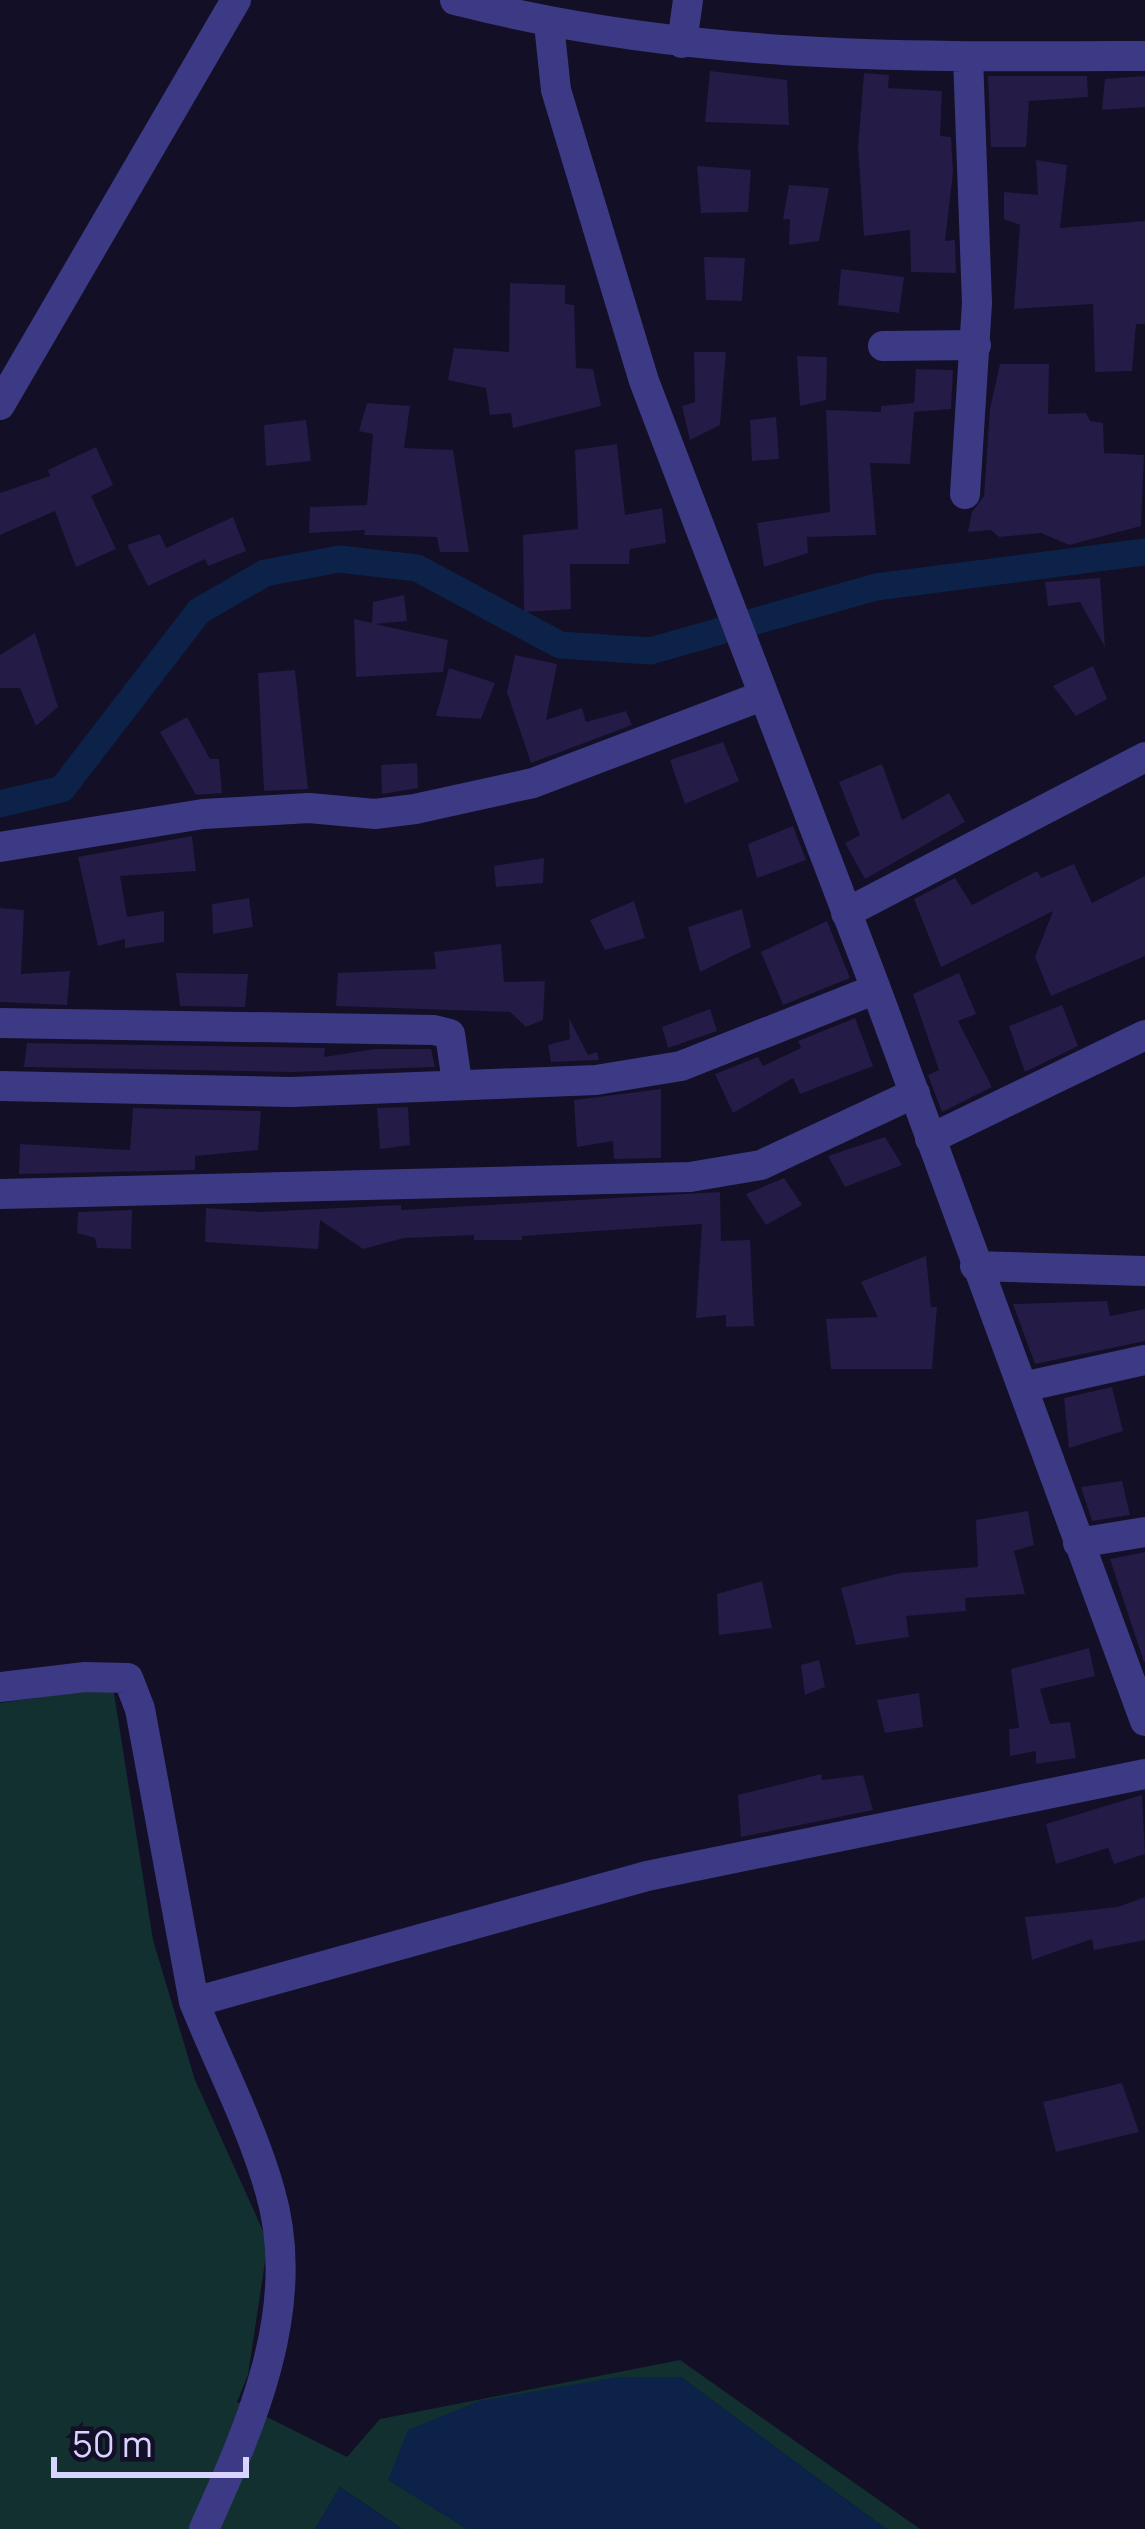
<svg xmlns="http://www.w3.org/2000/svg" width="1145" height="2529" font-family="Manrope,sans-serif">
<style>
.green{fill:#12302f}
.water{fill:#0c2248}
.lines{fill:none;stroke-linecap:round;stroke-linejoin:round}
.canal{stroke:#0c2248;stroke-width:27}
.building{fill:#241b47}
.minor{stroke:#3d3a85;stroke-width:30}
</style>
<rect width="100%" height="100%" fill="#130f26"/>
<path class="green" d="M113 1687 153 1940 195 2080 268 2242 248 2375 237 2402 347 2457 380 2419 680 2360 920 2529H886L682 2378 389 2480 467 2529H402L340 2487 315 2529H0V1703Z"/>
<path class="water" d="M618 2377H681L886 2529H467L388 2480 408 2430 479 2401Z
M340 2487 402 2529H315Z"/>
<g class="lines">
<path class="canal" d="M0 804 62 789 199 611 265 573 339 559 417 568 560 645 650 651 876 587 1145 552"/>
</g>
<path class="building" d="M710 71 787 80 789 125 705 122Z
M864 73 889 75 888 88 942 91 940 136 951 137 953 172 945 241 955 240 956 273 911 272 910 230 864 236 858 147Z
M988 76H1087L1088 97 1029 101 1026 147H991Z
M1145 76V107L1102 110 1105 79Z
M1036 160 1067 165 1060 228 1145 221V324H1136L1132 371 1095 372 1093 304 1014 309 1020 225 1004 219V192L1038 195Z
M697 166 751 170 748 212 701 213Z
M789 185 829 188 819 241 789 245 790 219H783Z
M704 257 745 258 742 301 706 300Z
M841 269 904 277 899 313 838 305Z
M510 283 565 285V304L574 305 576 368 593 369 601 406 513 428 511 413 490 415 486 388 448 380 454 348 509 352Z
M694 352H726L720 425 690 440 682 406 695 402Z
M797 356 827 357 826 400 800 406Z
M1000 364H1049L1048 414 1086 413 1090 421 1103 423 1104 453 1144 455 1141 526 1069 545 1041 533 999 537 991 530 968 532 972 512 984 496 990 409Z
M916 369 953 370 951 409 914 412 910 464 870 463 876 535 807 537 808 553 764 567 757 523 830 512 826 410 881 412V406L914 403Z
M367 403 410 406 404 448 453 450 469 552H440L437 537 364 535 365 530 309 533 310 507 367 505 373 434 359 431Z
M776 417 779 459 752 461 750 420Z
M306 420 311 461 266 466 264 425Z
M617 444 625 515 662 508 666 543 630 549 629 564H570L571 609 524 612 523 535 578 529 575 450Z
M96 447 113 485 91 496 116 549 76 567 55 511 0 535V493L50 476 48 470Z
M233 517 246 551 208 566 205 559 148 586 127 545 160 534 166 548Z
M1100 578 1105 647 1080 602 1048 606 1045 582Z
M404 595 407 621 375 624 448 640 443 672 356 677 354 619 372 623 373 602Z
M35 633 58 707 36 726 20 688H0V655Z
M515 655 557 664 546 720 582 708 586 722 626 711 632 725 531 763 507 692Z
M1093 666 1107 699 1076 716 1053 686Z
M449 668 495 683 481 719 436 716Z
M295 670 308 789 264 791 258 673Z
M187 717 210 759H219L222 793 196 795 160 732Z
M723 742 739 781 685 804 670 760Z
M417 763 418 788 382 794 381 765Z
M882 764 902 820 949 793 965 822 865 879 845 843 860 835 839 782Z
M793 826 806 860 757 878 748 844Z
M192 836 196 871 120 876 127 917 164 911V942L125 948V939L98 946 78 857Z
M544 858 543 883 496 887 494 866Z
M1074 864 1092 903 1145 876V956L1051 996 1035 957 1053 911 941 967 914 899 955 878 972 905 1037 871 1041 878Z
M249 898 253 927 213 934 212 904Z
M634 901 645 938 605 950 590 920Z
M0 908 24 910 21 974 70 971 67 1005 0 1002Z
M742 909 751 947 700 972 688 927Z
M827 921 850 978 783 1005 761 952Z
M501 944 504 982 545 981 543 1020 526 1027 510 1012 336 1006 338 973 436 969 434 952Z
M176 973 248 974 245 1007 180 1006Z
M959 973 976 1014 958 1021 992 1087 942 1112 928 1075 939 1070 913 994Z
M1062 1005 1078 1046 1025 1072 1009 1026Z
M710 1009 717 1031 668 1048 662 1027Z
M569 1018 588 1055 597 1052 599 1060 551 1062 548 1045 570 1039Z
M855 1018 873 1066 800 1094 793 1078 733 1113 715 1074 758 1057 763 1066 801 1048 798 1041Z
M27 1043 325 1048 324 1057 375 1049H431L435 1067 291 1072 24 1067Z
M661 1089V1158L614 1159 613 1141 577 1147 574 1100Z
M408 1107 410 1145 380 1149 377 1108Z
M133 1108 261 1111 258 1150 195 1156V1170L19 1174 20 1144 130 1150Z
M885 1137 902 1165 845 1187 828 1156Z
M784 1178 802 1205 766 1225 746 1194Z
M720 1192 721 1241 750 1240 754 1326 726 1327V1315L696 1318 702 1224 522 1236V1240H474V1235L404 1238 363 1249 320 1220 318 1249 205 1242 206 1208 259 1212 401 1205V1210Z
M132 1210 131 1249 97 1248 95 1238 77 1233 78 1212Z
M926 1256 931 1307H937L932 1369H831L826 1319 878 1317 861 1282Z
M1107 1301 1110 1316 1145 1309V1341L1035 1364 1013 1304Z
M1112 1387 1123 1431 1069 1448 1064 1398Z
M1122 1481 1130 1515 1092 1521 1081 1487Z
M1028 1511 1034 1545 1014 1551 1025 1594 965 1598 966 1611 906 1616 909 1637 856 1645 841 1588 900 1573 978 1567 976 1520Z
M1145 1552V1662H1144L1110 1559Z
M762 1581 772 1628 719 1635 717 1594Z
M1089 1648 1095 1676 1040 1689 1050 1724 1070 1722 1076 1758 1036 1764V1751L1010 1756 1009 1729 1019 1728 1011 1669Z
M819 1660 825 1687 805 1695 801 1665Z
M919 1693 923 1727 885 1733 877 1700Z
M821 1774 822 1780 863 1775 873 1810 741 1837 738 1795Z
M1142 1795 1145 1854 1114 1864 1108 1848 1056 1864 1046 1824Z
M1145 1897V1940L1094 1950 1092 1939 1032 1960 1025 1917 1118 1907Z
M1122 2083 1139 2132 1056 2152 1043 2102Z"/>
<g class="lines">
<path class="minor" d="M455 0C689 60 905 57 1145 56
M549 24 556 90 644 381 876 989 1145 1721
M682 43 688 0
M883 346 976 345
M0 405 236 0
M965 494 977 303 968 57
M0 847 203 814 309 808 375 814 415 809 533 783 762 696
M846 913 1145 757
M0 1023 434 1030 450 1034 457 1082
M0 1086 291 1092 596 1080 681 1066 876 989
M930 1139 1145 1035
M0 1194 690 1177 761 1165 915 1093
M975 1266 1145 1271
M1023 1387 1145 1360
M1078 1543 1145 1532
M0 1687 85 1677 128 1678 140 1709 194 2002 647 1876 1145 1774
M194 2002C219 2064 252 2127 270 2191 304 2307 251 2425 204 2529"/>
</g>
<path d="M54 2457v18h192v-18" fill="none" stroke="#d9d4ff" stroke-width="6"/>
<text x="72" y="2457" font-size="36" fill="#d9d4ff" stroke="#130f26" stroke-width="9" paint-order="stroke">50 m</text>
</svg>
